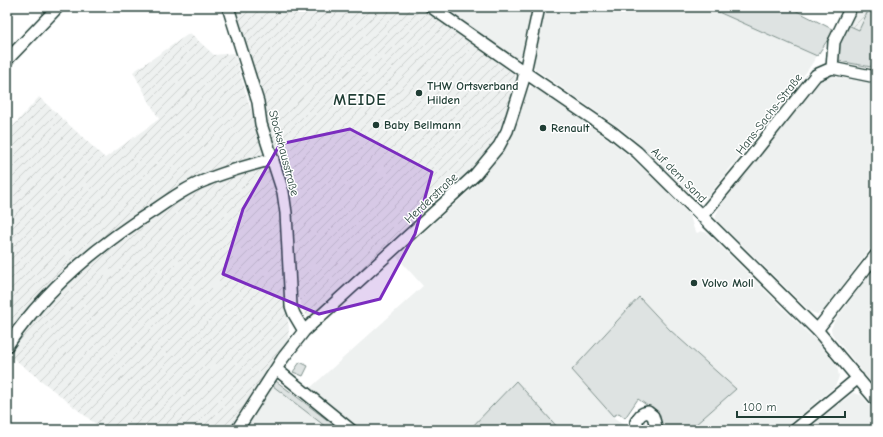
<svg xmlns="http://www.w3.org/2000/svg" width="883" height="437" font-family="'Comic Neue',sans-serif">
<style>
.built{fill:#eef1f0}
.industrial{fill:url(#industrial-furrows)}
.green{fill:#dee3e2;stroke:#7e908b}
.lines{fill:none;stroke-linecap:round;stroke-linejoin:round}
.minor-casing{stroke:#1f3d34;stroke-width:14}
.minor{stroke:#fff;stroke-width:11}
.marked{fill:#7b2cbf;fill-opacity:0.2;stroke:#7b2cbf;stroke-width:3;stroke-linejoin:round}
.poi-dot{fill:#1f3d34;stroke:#fff;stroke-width:1.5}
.labels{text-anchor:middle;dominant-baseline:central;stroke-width:3;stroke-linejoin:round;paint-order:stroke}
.poi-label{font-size:12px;font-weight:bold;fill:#1f3d34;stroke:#fff;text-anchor:start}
.street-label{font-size:12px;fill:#1f3d34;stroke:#fff}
.district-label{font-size:16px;font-weight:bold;letter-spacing:1px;fill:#1f3d34;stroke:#fff}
</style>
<defs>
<pattern id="industrial-furrows" width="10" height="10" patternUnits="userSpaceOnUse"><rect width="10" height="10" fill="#eef1f0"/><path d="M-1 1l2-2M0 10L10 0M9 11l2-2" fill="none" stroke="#ccd0ce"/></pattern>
</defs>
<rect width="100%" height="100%" fill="#fff"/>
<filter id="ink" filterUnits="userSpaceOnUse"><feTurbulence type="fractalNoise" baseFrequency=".025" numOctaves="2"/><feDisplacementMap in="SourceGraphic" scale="8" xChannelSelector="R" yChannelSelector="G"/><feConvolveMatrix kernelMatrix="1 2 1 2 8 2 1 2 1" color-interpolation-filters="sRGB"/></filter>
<g filter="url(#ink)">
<path class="built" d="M441 7H532L521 55 518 58H515Z
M545 7H707L817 56 807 71 779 107 708 196 704 199H699L693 196 646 150 623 130 535 69 534 63Z
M830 76 876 84V241L822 312 817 314 811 312 721 224 716 219V215L719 208 818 83 824 78Z
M531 87H534L604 136 622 150 665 189 690 216 694 229 697 233 701 231 707 233 817 342 837 366 839 376 837 382 835 386 783 430H661L655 411 638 399 625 418 619 413 612 416 630 430H361L309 389 423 286 397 257 474 187 493 165 513 134 519 119 527 91Z
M876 266V388L832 334 831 329 834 322Z
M273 386 329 430H245Z
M853 393 861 395 876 413V430H807Z"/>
<path class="industrial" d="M233 7H423L434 17 515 75 516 83 504 119 492 143 476 166 467 175 313 315 309 316 306 315 303 310 297 292 293 218 290 197Z
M857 7H870L859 30 848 25Z
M190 33 214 55 234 53 263 150V154L256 157 205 174 183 185 127 220 81 255 62 273 23 315 7 336V133L39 97 105 158 159 119 133 72Z
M264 168 268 169 270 171 280 208 287 312 289 329 288 338 291 339 275 360 230 430H103L8 354 30 325 75 277 100 255 127 234 177 202 200 189 217 182Z"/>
<path class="green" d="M707 7H789L834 30 817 56Z
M870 7H876V51L871 67 839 61 838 59V45L848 25 859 30Z
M639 297 670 330 736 389 695 425 699 430H661L655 411 638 399 625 418 619 413 613 416 572 370Z
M300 362 308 366 303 376 293 372Z
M276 381 334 425 330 430 273 386Z
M516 381 560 430H469Z"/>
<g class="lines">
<defs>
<path id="minor" d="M228 7 258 102 261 124 283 192 286 213 291 306 294 314 304 331
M431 7 517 67 612 132 637 152 817 330 876 400
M7 60 58 7
M832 68 834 42 851 7
M702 216 750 158 816 75 832 68 876 77
M817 330 876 255
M7 346C45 289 98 245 156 209 172 198 188 187 206 180 227 171 250 165 273 159
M276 369 351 430
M237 430 283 358 304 331 475 175 499 146 507 131 512 116 523 81 539 7
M640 430 636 422C639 416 641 413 648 412L653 416 657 430
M795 430 858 378"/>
</defs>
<use href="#minor" class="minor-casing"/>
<use href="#minor" class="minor"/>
</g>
</g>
<path class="marked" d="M350 129 432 172 415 234 380 299 319 314 223 274 243 209 280 144Z"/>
<g class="poi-dot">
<circle cx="419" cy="93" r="4"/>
<circle cx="376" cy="125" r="4"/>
<circle cx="543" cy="128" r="4"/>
<circle cx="694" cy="283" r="4"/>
</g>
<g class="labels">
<g class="poi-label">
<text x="427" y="86">THW Ortsverband<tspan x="427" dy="14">Hilden</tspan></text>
<text x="384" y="125">Baby Bellmann</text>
<text x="551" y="128">Renault</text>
<text x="702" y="283">Volvo Moll</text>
</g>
<g class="street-label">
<text transform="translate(769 114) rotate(-52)">Hans-Sachs-Straße</text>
<text transform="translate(284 153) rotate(75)">Stockshausstraße</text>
<text transform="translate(679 175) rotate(45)">Auf dem Sand</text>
<text transform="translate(431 198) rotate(-43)">Herderstraße</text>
</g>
<g class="district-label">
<text x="360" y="100">MEIDE</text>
</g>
</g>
<rect width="883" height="437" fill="none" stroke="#fff" stroke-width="24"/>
<rect x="12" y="12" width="859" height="413" fill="none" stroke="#1f3d34" stroke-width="1.5" filter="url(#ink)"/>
<path d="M737 411v6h108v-6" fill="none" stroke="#1f3d34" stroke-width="2"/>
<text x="743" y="411" font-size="12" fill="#1f3d34" stroke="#ffffff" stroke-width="3" paint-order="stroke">100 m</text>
</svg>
